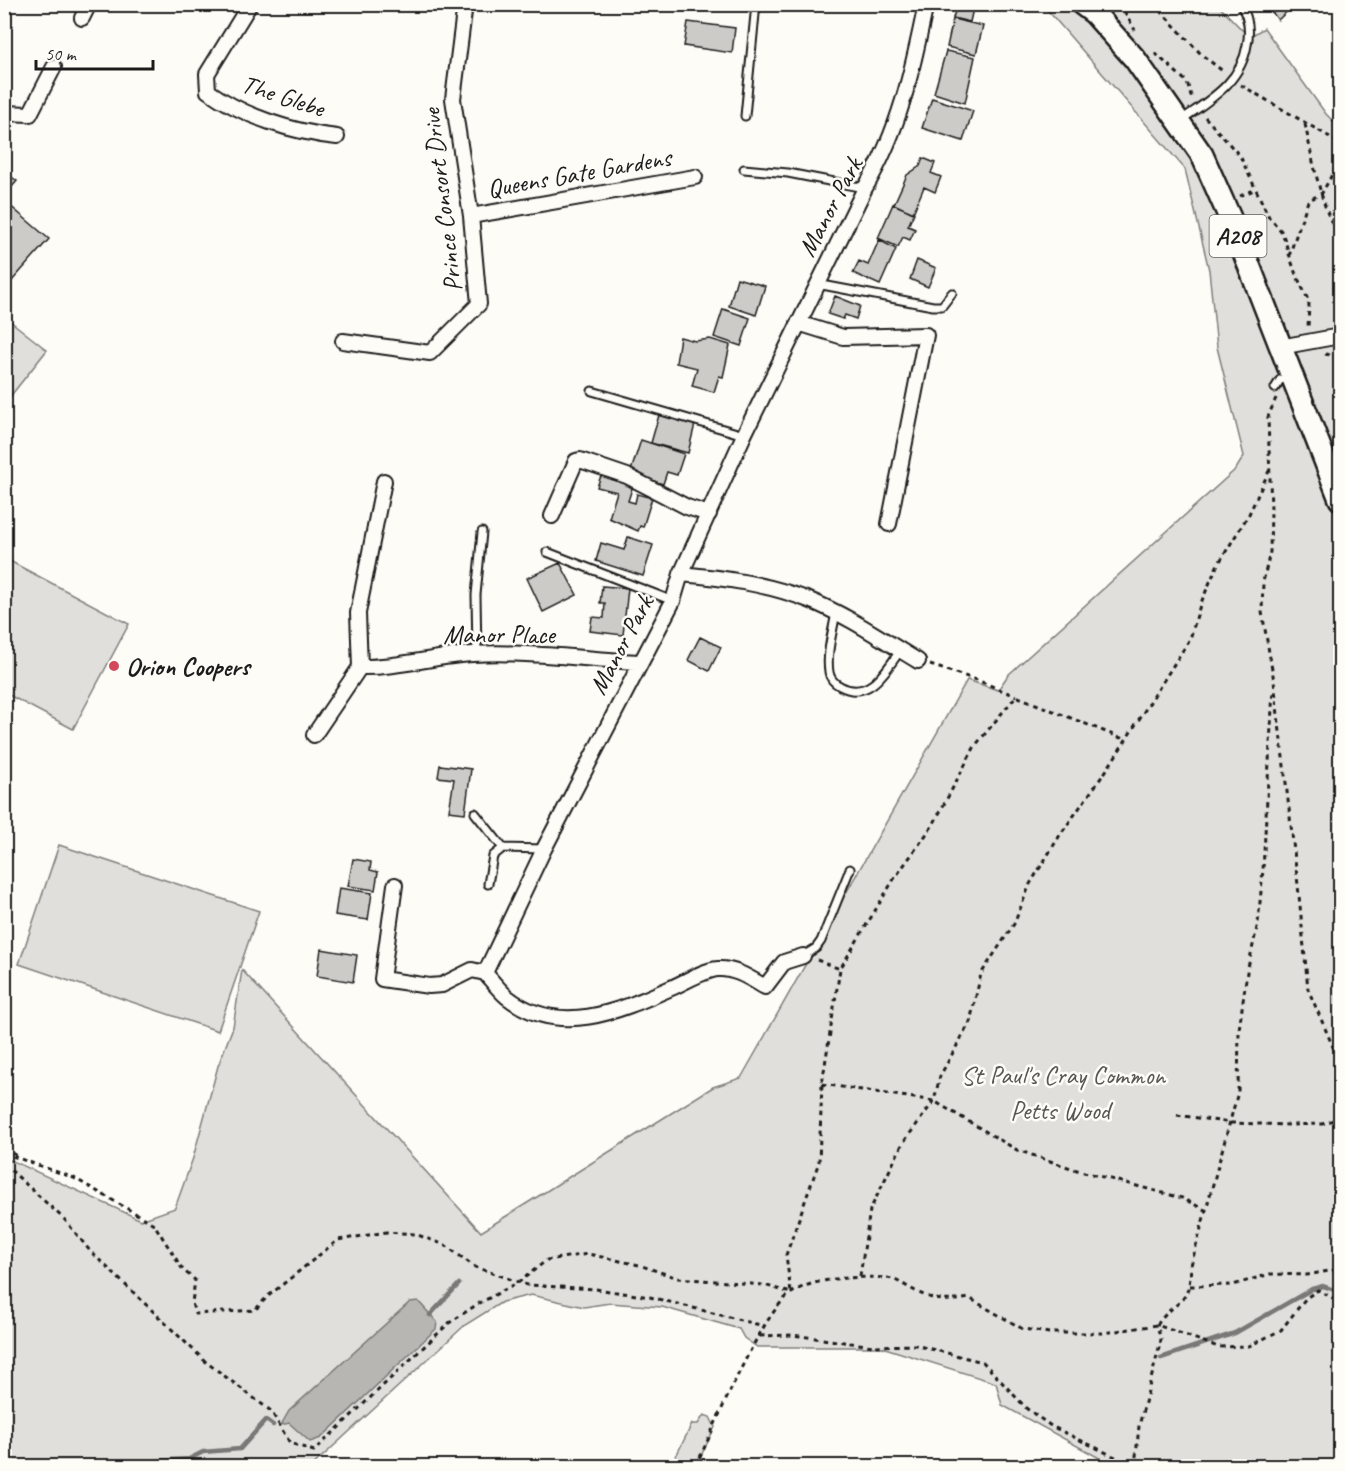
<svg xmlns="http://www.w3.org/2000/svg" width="1345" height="1471" font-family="Caveat,sans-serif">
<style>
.green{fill:#e0dfdb;stroke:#7e7e7c;stroke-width:1.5}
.water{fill:#b7b6b2;stroke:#797876;stroke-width:1.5}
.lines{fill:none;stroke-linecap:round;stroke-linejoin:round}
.stream{stroke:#797876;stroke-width:4.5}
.building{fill:#cccbc8;stroke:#1c1c1c;stroke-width:1.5}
.lane-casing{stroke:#1c1c1c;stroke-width:11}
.street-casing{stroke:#1c1c1c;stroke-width:18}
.primary-casing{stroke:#1c1c1c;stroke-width:26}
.path{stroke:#1c1c1c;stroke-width:3;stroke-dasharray:4.5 4.5;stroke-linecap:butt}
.lane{stroke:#fdfcf7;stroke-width:7}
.street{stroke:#fdfcf7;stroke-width:14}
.primary{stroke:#fdfcf7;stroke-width:21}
.poi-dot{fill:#d1495b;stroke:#fdfcf7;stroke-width:2}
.labels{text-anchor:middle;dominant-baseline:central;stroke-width:5;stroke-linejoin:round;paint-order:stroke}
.shield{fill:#fdfcf7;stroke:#605f5e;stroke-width:1.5}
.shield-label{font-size:24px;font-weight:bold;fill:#1c1c1c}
.street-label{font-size:26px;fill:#1c1c1c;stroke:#fdfcf7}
.poi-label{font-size:26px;font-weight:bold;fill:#1c1c1c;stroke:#fdfcf7;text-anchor:start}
.park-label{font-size:26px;fill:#575655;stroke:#fdfcf7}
</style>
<rect width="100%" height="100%" fill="#fdfcf7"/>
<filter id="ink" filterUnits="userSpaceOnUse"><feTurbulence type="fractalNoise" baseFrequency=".0167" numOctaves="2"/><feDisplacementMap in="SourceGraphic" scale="12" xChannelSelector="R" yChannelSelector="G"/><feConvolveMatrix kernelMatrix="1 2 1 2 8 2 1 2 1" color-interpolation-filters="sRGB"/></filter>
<g filter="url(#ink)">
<path class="green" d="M1043 5H1218L1249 37 1264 28 1326 114 1337 125 1340 123V1466H1114L1002 1405 996 1383 882 1347H757L744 1338 739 1329 662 1307 610 1303 584 1307 531 1295 502 1302 465 1325 312 1466H5L4 1165 11 1160 141 1220 175 1208 193 1158 218 1066 233 1027 242 970 481 1232 713 1087 741 1078 967 680 998 690 1008 675 1236 469 1244 456 1217 347 1209 270 1185 169Z
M5 317 47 350 5 403Z
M4 558 129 624 73 729 5 693Z
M59 845 259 911 218 1031 19 964Z
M704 1415 710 1417 715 1427 696 1466H662L672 1464 692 1424H698Z"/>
<path class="water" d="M418 1301 437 1322 436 1329 321 1438 310 1442 289 1423 281 1425 289 1411 410 1302Z"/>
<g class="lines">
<path class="stream" d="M430 1315 459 1284
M1161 1358 1235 1333 1312 1289 1323 1286 1340 1292
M149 1466 157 1461 189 1459 203 1452 240 1449 266 1420 273 1425"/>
</g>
<path class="building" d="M957 4H974L970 22 953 18Z
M1266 4H1295L1278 20Z
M953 19 983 26 976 54 947 47Z
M688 22 735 28 732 53 684 46Z
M946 51 975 57 965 103 934 93Z
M932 98 973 111 963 141 922 128Z
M923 158 935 163 931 173 941 177 935 192 924 187 913 213 894 204 907 175 920 166Z
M4 171 17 181 4 196Z
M8 204 49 239 4 290V208Z
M893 204 914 213 908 226 915 229 910 240 903 237 898 247 878 238Z
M879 240 896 249 880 285 853 273 859 261 868 265Z
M917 260 936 268 928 287 910 279Z
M737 278 765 286 756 315 729 306Z
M835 296 860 306 856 319 845 315 843 319 828 314Z
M723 309 750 318 741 346 714 337Z
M680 337 695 341 710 339 730 345 723 377 719 376 714 392 692 386 697 368 676 363Z
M659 415 695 424 688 453 651 443Z
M641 440 684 454 677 475 667 472 663 484 630 474Z
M602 473 634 482 628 501 635 503 637 494 652 498 643 527 640 526 638 531 609 518 617 492 597 487Z
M628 537 653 545 643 576 596 561 601 543 624 550Z
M560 563 577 595 543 612 527 578Z
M602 586 628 588 623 635 590 631 592 617 604 618 605 603H600Z
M700 637 721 647 709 671 688 660Z
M440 765 471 769 465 813 449 811 454 779 438 777Z
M353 859 371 862 370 870 378 872 375 890 348 886Z
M339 888 372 893 368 920 335 915Z
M321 949 357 955 353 982 317 976Z"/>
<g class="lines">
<defs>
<path id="lane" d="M745 116 756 4
M1180 121C1209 100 1241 83 1247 45 1250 31 1249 17 1240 4
M744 169 788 173 865 188
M817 284 933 306H942L952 293
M1275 388 1280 380 1291 377
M592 391 744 435
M547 552 673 601
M836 612C833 631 826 653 829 672 830 679 834 683 840 686 869 702 886 670 900 651
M477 654 476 595 482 532
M475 813 503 848
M488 884 493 856 503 848 544 849
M803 956 816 948 821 941 850 869"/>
<path id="street" d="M250 4 207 74 208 91C245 117 292 132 337 137
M82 18 89 4
M4 113 30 114 54 67
M471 216 695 177
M798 323 843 337 926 335 889 524
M343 341 430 353 479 304 471 216 453 99 465 4
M1280 347 1340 336
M552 516 576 461 580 460 627 476 687 507 709 514
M681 574C724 578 768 584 809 600 847 615 883 640 918 661
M360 667 358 613 384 481
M314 735 360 667C398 668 435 656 473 654 526 651 586 659 639 662
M395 885 382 979 429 986 442 985 472 970 485 973
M803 956 784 962 765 987C751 979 735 968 718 969 704 970 685 982 671 988 619 1011 559 1038 507 997 499 990 492 981 485 973L544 849 673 601 681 574 744 435 865 188C899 132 913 68 926 4"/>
<path id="primary" d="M1082 4 1094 13 1135 59 1202 155 1234 227 1340 499"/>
</defs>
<use href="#lane" class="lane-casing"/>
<use href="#street" class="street-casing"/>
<use href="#primary" class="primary-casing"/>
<path class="path" d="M1120 4 1135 30
M1154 4 1202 55 1224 72
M1155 53 1187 82 1192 100
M1241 85 1340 143
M1205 117 1240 156 1269 217 1282 232 1295 272 1309 302 1308 328
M1305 124C1310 148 1324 222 1340 235
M1240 196 1256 189
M1289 256 1308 201 1322 193 1340 160
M1325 354 1340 357
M1276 398 1268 417 1271 510 1270 552 1263 582 1262 612 1274 681 1298 885 1308 989 1340 1063
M930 665 977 680 1016 696
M817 960 840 969
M822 1084 934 1101 1017 1150 1080 1171 1182 1198 1205 1210
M1177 1115 1232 1123 1290 1125 1322 1124 1340 1118
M4 1150 16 1155
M4 1153 74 1178 154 1224 183 1270 195 1280 192 1303 195 1314 255 1310 267 1297 338 1240 387 1232 415 1234 445 1245 475 1267 527 1285 596 1289 650 1297 764 1326
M4 1164 65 1220 90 1251 206 1362 271 1411 290 1443 314 1451 449 1323 476 1305 519 1282 547 1260 588 1254 639 1265 678 1278 764 1285 791 1293 786 1255 819 1162 822 1084 840 969 894 879 933 825 975 746 1016 696 1126 740
M860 1276 870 1210 903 1143 934 1101 940 1076 970 1022 981 974 1014 924 1030 884 1060 835 1108 768 1190 639 1200 605 1217 566 1249 514 1269 471
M1190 1286 1233 1285 1270 1274 1307 1275 1334 1270 1340 1272
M1157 1325C1178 1295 1189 1310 1191 1265L1238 1092 1239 1030 1247 972 1258 923 1263 870 1273 690
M760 1336 793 1335 873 1346 915 1345 983 1362 1027 1409 1051 1426 1134 1466
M696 1466C714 1428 759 1317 790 1294 813 1277 859 1276 887 1278 895 1279 901 1283 908 1287 931 1300 943 1303 969 1298L1023 1329 1049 1333H1103L1157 1325 1218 1347 1249 1346 1281 1330 1306 1298 1318 1290 1340 1302
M1135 1466 1139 1426 1161 1340 1157 1325"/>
<use href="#lane" class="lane"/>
<use href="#street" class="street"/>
<use href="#primary" class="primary"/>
</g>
</g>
<circle class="poi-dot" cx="114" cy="666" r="6"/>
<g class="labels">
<rect class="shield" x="1209.5" y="215" width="57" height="42" rx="4.5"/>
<g class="shield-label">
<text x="1238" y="236">A208</text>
</g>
<g class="street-label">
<text transform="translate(283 96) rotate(18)">The Glebe</text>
<text transform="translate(579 173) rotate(-10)">Queens Gate Gardens</text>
<text transform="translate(442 200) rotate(-97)">Prince Consort Drive</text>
<text transform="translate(830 207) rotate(-62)">Manor Park</text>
<text x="499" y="634">Manor Place</text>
<text transform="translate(621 645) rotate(-62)">Manor Park</text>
</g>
<g class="poi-label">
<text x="126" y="666">Orion Coopers</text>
</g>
<g class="park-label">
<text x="1063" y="1075">St Paul's Cray Common</text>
<text x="1060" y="1110">Petts Wood</text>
</g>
</g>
<rect width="1345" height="1471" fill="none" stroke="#fdfcf7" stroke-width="24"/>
<rect x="12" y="12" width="1321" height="1447" fill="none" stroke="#1c1c1c" stroke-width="2" filter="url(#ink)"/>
<path d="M36 60v9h117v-9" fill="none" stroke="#1c1c1c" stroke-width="3"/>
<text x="45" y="60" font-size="18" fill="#1c1c1c" stroke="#fdfcf7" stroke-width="4.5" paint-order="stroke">50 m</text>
</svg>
